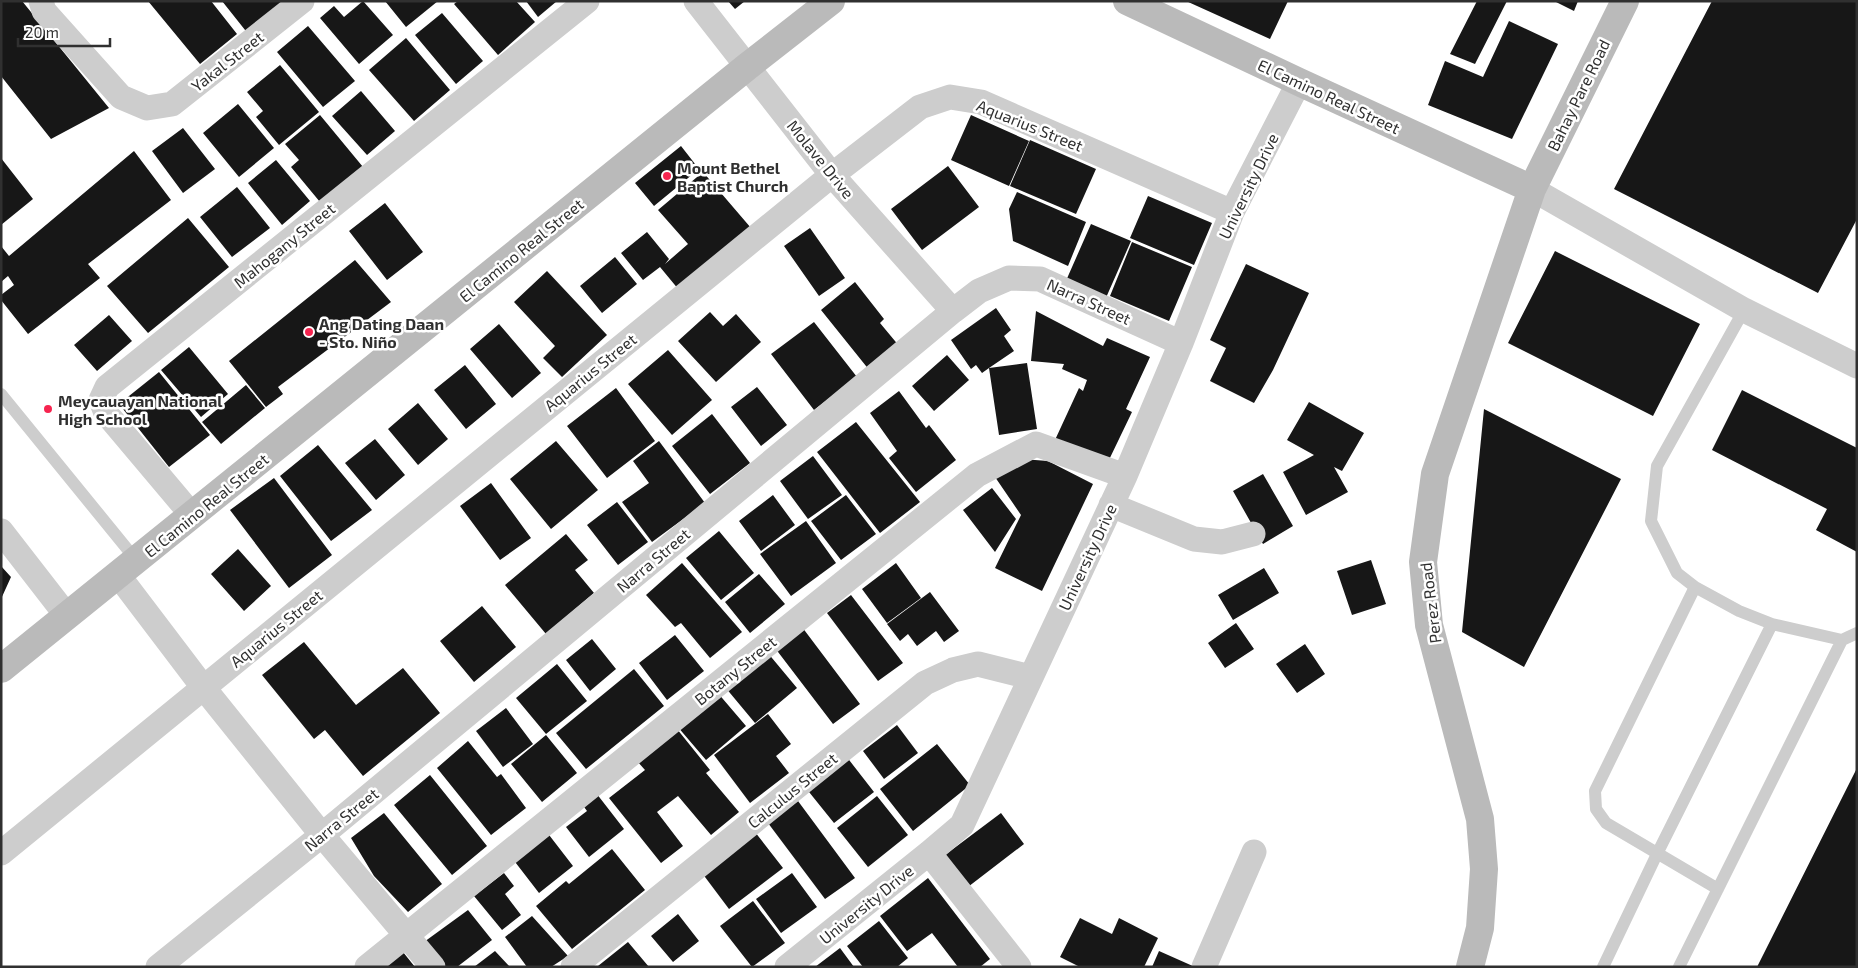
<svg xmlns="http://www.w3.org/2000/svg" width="1858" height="968" font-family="'Exo 2',sans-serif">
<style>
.building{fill:#171717}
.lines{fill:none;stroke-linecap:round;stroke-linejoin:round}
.lane{stroke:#cdcdcd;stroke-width:12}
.street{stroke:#cdcdcd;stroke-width:25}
.secondary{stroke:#bababa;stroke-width:28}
.poi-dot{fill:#f6244f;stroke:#fff;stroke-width:2}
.labels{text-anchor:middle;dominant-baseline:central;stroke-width:5;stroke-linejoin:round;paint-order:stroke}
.street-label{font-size:16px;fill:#303030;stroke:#fff}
.poi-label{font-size:16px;font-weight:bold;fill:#303030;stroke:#fff;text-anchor:start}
</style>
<rect width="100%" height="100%" fill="#fff"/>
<path class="building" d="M1 1H22L109 108 51 139 1 76Z
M148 1H211L237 34 200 64Z
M222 1H287L249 35Z
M363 1 393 35 359 64 320 18 334 6 344 17Z
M385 1H438L406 27Z
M458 1H516L535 22 498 55 454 4Z
M526 1H557L538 17Z
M728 1H745L735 9Z
M1186 1H1288L1270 39Z
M1477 1H1507L1475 64 1450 54Z
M1554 1H1578L1574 11Z
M1712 1H1857V219L1818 293 1614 189Z
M442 13 483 61 456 84 415 35Z
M1509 21 1558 44 1512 139 1428 105 1445 61 1483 77Z
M308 26 355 81 323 107 277 52Z
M406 38 450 90 414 121 369 70Z
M280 65 319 112 279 145 256 117 263 111 247 92Z
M361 91 395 131 367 155 332 116Z
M238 104 274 148 239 177 203 133Z
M320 115 363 167 320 202 291 167 299 160 285 144Z
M971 115 1029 141 1009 186 951 160Z
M183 128 215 169 183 193 152 151Z
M1030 140 1096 169 1076 214 1010 186Z
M681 146 699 169 654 206 635 183Z
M134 151 171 200 88 264 100 278 28 334 1 300V295L14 285 8 276 1 282V246L9 256Z
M1 158 33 199 1 225Z
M276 160 310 201 282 225 248 183Z
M948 166 979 207 922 250 891 209Z
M703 172 751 228 679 290 660 267 643 280 621 253 647 232 669 259 665 264 688 244 658 210Z
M237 187 270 228 232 257 200 217Z
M1017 192 1086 222 1068 266 1013 241 1009 209Z
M1148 196 1212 223 1194 265 1130 238Z
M385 203 423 252 387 280 349 231Z
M188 218 229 267 148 333 107 286Z
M1091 224 1131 241 1105 300 1065 283Z
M810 228 845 278 819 296 784 246Z
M1132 242 1192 267 1169 321 1110 296Z
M1555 251 1700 324 1653 416 1508 343Z
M615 257 637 284 602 313 580 286Z
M355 260 391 302 278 387 283 394 266 407 229 361Z
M1246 264 1309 293 1273 370 1254 403 1210 381 1226 348 1210 340Z
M547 271 607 335 562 377 543 358 555 346 514 302Z
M855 282 884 319 880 323 900 347 870 371 821 310Z
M996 308 1011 330 1004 336 1014 351 989 368 1027 363 1037 429 999 435 989 368 982 373 976 365 971 369 951 340Z
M1036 311 1103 346 1107 338 1150 357 1126 409 1132 412 1107 464 1055 440 1079 388 1083 391 1087 380 1062 369 1064 364 1031 361Z
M710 312 723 326 736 314 761 342 716 382 678 341Z
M109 315 132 341 97 371 74 345Z
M814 322 857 377 814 410 771 354Z
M499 324 541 373 512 398 470 349Z
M189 347 228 394 201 417 161 370Z
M668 350 712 400 672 435 628 384Z
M947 355 969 380 934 411 912 386Z
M465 365 496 404 466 429 434 390Z
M159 372 210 435 169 467 119 404Z
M246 385 265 408 221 444 202 422Z
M757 387 787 425 761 446 731 407Z
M616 388 655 441 607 478 567 426Z
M1742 390 1857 448V552L1816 530 1827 509 1712 450Z
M899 391 926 428 929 425 956 460 916 492 889 458 897 451 870 413Z
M1309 402 1364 433 1342 471 1334 467 1348 492 1306 515 1283 472 1314 455 1287 440Z
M418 403 448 439 418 465 388 429Z
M1484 409 1621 479 1524 667 1462 632Z
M712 414 750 463 710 494 672 446Z
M856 422 920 502 880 533 817 452Z
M375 439 405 475 376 500 345 463Z
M556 441 598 490 551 529 510 479Z
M659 441 705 503 652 542 622 502 649 483 633 461Z
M318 445 372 510 331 541 280 476Z
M813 456 842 495 808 519 780 481Z
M1022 459 1048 461 1093 484 1042 591 995 568 1021 515 995 477Z
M1263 474 1293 526 1263 544 1233 491Z
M274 478 332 555 289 588 230 510Z
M491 483 531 538 500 560 460 506Z
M992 488 1016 519 995 552 963 510Z
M773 495 795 525 761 551 739 521Z
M846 495 876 534 841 560 811 521Z
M617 502 648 542 618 565 587 525Z
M806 521 836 563 791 596 760 554Z
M719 531 754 573 721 600 686 558Z
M566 534 588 560 575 570 594 593 546 634 505 585Z
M238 549 271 586 244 611 211 574Z
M1371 560 1386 604 1352 615 1337 571Z
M682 563 742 632 710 658 681 623 675 627 646 595Z
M896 563 921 598 887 623 862 589Z
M1 566 11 577 1 599Z
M1264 568 1279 593 1233 620 1218 595Z
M759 574 785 604 750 633 725 602Z
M930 592 959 631 944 642 936 631 917 646 908 634 900 641 887 624Z
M851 595 903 663 878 681 827 613Z
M482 606 516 647 474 682 440 641Z
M1236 623 1254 649 1225 668 1208 643Z
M802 627 860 704 833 724 775 648Z
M675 635 704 671 667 700 639 663Z
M592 639 616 669 590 691 566 660Z
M304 642 356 705 403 668 440 713 363 776 325 730 314 739 262 675Z
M1305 644 1325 674 1297 693 1276 664Z
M767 652 797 688 755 723 725 687Z
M557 664 587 701 546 734 516 698Z
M634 669 664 706 586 769 556 733Z
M717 692 746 726 706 760 677 726Z
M506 708 533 744 503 767 476 731Z
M768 714 791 744 776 756 789 773 750 803 714 755Z
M897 725 918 753 884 779 863 751Z
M677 729 710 770 706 773 739 812 711 835 678 796 657 812 683 846 661 863 609 798 645 770 637 761Z
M546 735 577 773 542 802 511 764Z
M468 741 497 777 501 774 526 808 491 835 437 768Z
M937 744 970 785 913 831 880 789Z
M846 756 874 792 834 823 805 787Z
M1857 768V967H1757Z
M430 775 487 846 452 875 394 805Z
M593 789 624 829 589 857 566 827 587 811 579 800Z
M877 796 908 835 868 867 837 828Z
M798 801 855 878 825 899 768 823Z
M384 813 442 884 408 912 374 876 351 838Z
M1001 813 1024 844 964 890 941 858Z
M546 831 573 866 539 893 512 858Z
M755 832 783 868 729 909 702 873Z
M612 849 645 890 572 949 536 906 566 881 569 884Z
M504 873 514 886 505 894 521 915 502 930 474 896Z
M792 873 817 907 781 933 756 899Z
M928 878 990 959 980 967H958L932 933 907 951 880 916Z
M753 901 785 943 752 967 720 926Z
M468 910 492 940 457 967H445L424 942Z
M678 914 699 941 673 962 651 936Z
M532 916 568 956 551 967H527L505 937Z
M1080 918 1112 934 1119 918 1158 938 1144 967H1080L1060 957Z
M879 921 908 958 897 967H863L847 946Z
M628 942 649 967H599L598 966Z
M840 948 854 967H815Z
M495 951 510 967H474Z
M1159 951 1195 967H1152Z
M403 952 415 967H385Z"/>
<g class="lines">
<path class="lane" d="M1744 310 1657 466 1651 521 1677 573 1695 587 1739 611 1772 624 1842 640 1857 633
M1 394 137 561
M1695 587 1595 791 1596 809 1606 823 1718 889
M1603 967 1657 854 1772 624
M1679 967 1842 640"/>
<path class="street" d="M41 1 44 11 121 97 147 108 172 104 302 1
M696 1 832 175 953 311
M1532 189 1744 310 1857 366
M1111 505 1194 539 1222 542 1253 534
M192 515 106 413 101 400 107 387 587 1
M1 531 67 616
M118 575 203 687 322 835 433 967
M1 853 832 175 920 107 950 97 981 102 1232 212
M929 853 1019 967
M158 967 322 835 953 311 979 291 1009 278 1040 279 1181 343
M367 967 977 475 1036 444 1125 476
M573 967 925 683 953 670 978 664 1030 677
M787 967 929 853 962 825 1125 476 1181 343 1232 212 1299 82
M1204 967 1254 852"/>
<path class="secondary" d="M1127 1 1299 82 1532 189
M1 669 748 66 831 1
M1470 967 1480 928 1484 869 1480 819 1429 625 1423 562 1435 474 1532 189 1625 1"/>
</g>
<g class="poi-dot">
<circle cx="667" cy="176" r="5"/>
<circle cx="309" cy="332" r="5"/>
<circle cx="48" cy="409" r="5"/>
</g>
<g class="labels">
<g class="street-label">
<text transform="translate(227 61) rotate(-38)">Yakal Street</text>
<text transform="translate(1578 95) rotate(-64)">Bahay Pare Road</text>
<text transform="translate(1329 96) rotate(25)">El Camino Real Street</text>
<text transform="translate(1030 125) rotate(22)">Aquarius Street</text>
<text transform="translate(821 159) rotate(51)">Molave Drive</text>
<text transform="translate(1248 186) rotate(-64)">University Drive</text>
<text transform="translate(284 245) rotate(-39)">Mahogany Street</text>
<text transform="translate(521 250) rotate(-39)">El Camino Real Street</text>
<text transform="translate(1089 301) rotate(24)">Narra Street</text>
<text transform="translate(590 372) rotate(-39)">Aquarius Street</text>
<text transform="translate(206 505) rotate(-39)">El Camino Real Street</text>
<text transform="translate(1087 557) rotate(-65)">University Drive</text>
<text transform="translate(653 560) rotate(-40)">Narra Street</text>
<text transform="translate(1430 603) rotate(-97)">Perez Road</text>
<text transform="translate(276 628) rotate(-39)">Aquarius Street</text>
<text transform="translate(735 670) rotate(-39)">Botany Street</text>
<text transform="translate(792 790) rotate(-39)">Calculus Street</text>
<text transform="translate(341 819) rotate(-39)">Narra Street</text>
<text transform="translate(866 904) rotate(-39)">University Drive</text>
</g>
<g class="poi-label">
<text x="677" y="167">Mount Bethel<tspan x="677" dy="18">Baptist Church</tspan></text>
<text x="319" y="323">Ang Dating Daan<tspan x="319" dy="18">- Sto. Niño</tspan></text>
<text x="58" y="400">Meycauayan National<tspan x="58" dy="18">High School</tspan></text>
</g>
</g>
<rect width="1858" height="968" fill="none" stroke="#303030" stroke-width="5"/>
<path d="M18 38v8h92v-8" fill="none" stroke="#303030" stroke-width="2.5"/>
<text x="25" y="38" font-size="15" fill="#303030" stroke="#ffffff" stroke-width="4" paint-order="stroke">20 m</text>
</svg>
